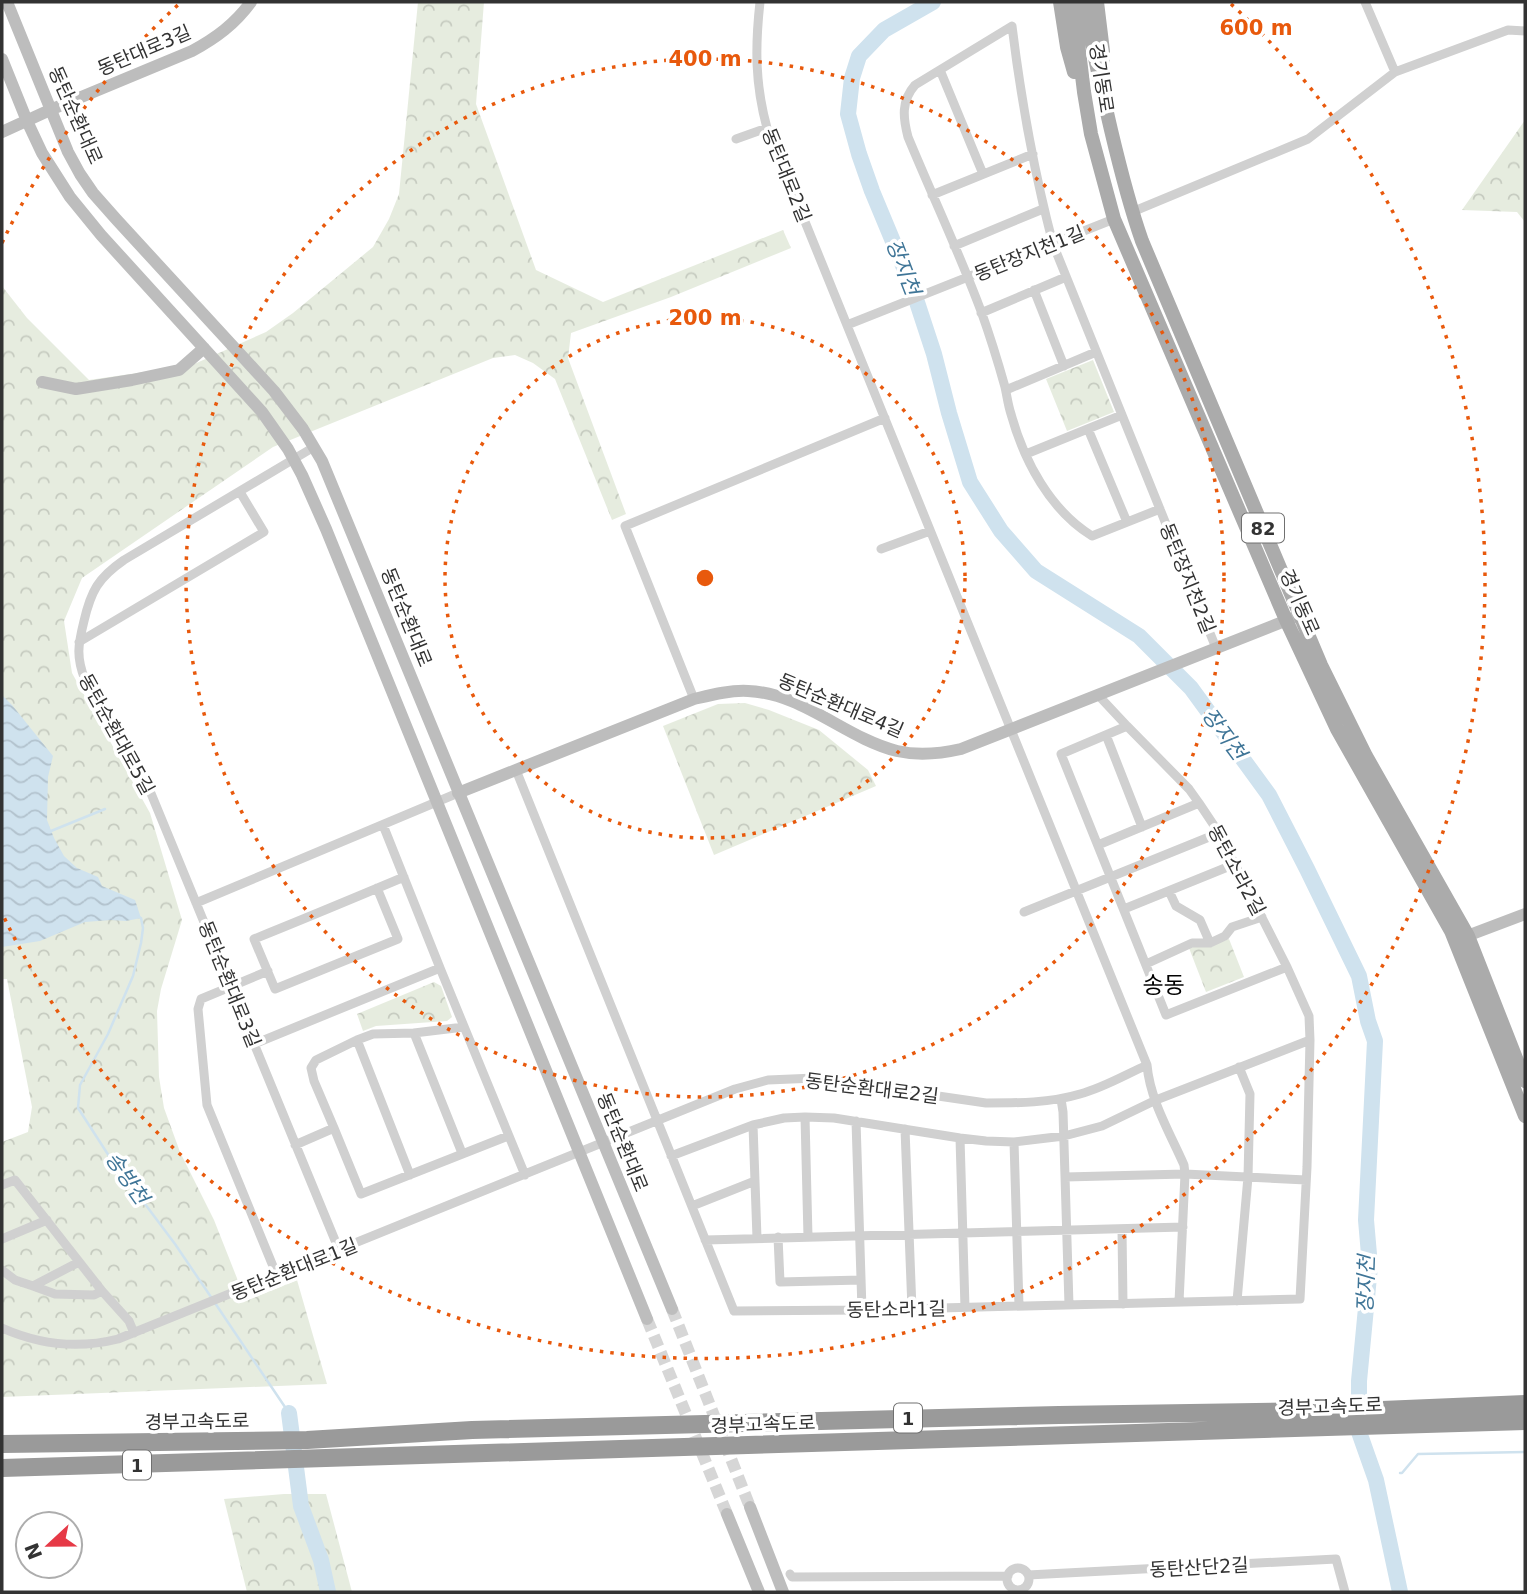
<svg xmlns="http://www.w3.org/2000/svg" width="1527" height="1594" font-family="'DejaVu Sans','Noto Sans KR',sans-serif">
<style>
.forest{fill:url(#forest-crowns)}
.water{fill:url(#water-waves)}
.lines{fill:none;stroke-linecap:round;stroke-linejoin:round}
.stream{stroke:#cfe2ee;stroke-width:2.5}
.river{stroke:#cfe2ee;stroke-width:16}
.secondary-tunnel{stroke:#d6d6d6;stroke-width:12;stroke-dasharray:12 6;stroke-linecap:butt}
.street{stroke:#d0d0d0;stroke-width:9}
.secondary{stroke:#bdbdbd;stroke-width:12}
.primary{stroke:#ababab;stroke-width:14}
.highway{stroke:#9a9a9a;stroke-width:18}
.ring{fill:none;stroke:#e8590c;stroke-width:3.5;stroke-dasharray:3.5 7}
.labels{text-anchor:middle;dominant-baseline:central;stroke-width:7;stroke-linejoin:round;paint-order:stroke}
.shield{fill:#fff;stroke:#707070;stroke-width:2}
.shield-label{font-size:18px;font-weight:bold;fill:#333}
.street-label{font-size:19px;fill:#333;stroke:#fff}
.water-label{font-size:21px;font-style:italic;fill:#3f7597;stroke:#fff}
.quarter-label{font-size:23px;fill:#000;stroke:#fff}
.centre{fill:#e8590c;stroke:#fff;stroke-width:3.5}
.ring-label{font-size:21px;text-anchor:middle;font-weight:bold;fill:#e8590c;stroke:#fff;stroke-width:7;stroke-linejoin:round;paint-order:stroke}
</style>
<defs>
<pattern id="forest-crowns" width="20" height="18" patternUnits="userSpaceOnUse" patternTransform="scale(1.75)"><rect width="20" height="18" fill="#e6ecdf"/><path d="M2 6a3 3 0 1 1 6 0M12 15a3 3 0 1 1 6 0" fill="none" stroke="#c6cbc0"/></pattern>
<pattern id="water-waves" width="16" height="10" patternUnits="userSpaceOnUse" patternTransform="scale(1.75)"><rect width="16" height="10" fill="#cfe2ee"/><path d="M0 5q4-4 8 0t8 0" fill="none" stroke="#b2c2cd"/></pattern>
</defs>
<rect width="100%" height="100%" fill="#fff"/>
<path class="forest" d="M418 2H484L476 104 536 270 603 302 783 230 791 248 671 297 571 333 568 358 626 514 612 520 555 379 533 363 515 355 493 358 273 447 82 578 64 621 72 673 150 813 182 920 161 989 157 1011 159 1077 164 1108 180 1152 214 1220 246 1301 297 1280 327 1384 2 1397V1142L28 1132 32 1107 7 979H2V286L27 318 89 380 192 365 266 332 293 313 373 247 389 219 399 194Z
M1525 120V222L1517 212 1462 210Z
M1093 360 1114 412 1067 431 1046 379Z
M745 703 769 710 819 730 868 770 876 786 714 855 663 726 718 704Z
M1229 939 1244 977 1206 992 1189 948 1193 947H1207Z
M434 982 441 986 452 1017 447 1021 376 1026 363 1031 357 1014Z
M284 1494H326L352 1592H247L224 1499Z"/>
<path class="water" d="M2 695 12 705 53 756 48 777 47 820 54 838 64 856 77 868 98 877 102 886 135 900 141 918 126 921 111 920 85 922 40 941 2 947Z"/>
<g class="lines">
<path class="stream" d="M51 831 105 809
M139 917 141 918 143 928 141 943 133 976 108 1034 80 1085 78 1108 109 1156 175 1244 211 1297
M215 1303 289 1413
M1400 1473H1402L1418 1454 1525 1452
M1376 1480 1381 1479"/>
<path class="river" d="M933 2 884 30 859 56 852 78 848 114 859 154 872 191 912 287 934 354 949 413 970 482 1001 531 1036 571 1139 636 1191 688 1269 795 1307 869 1359 976 1368 1021 1375 1041 1366 1220 1370 1266 1359 1381V1432L1376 1480 1400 1592
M289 1413 301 1506 321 1560 328 1592"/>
<path class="secondary-tunnel" d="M672 1309 750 1507
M647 1319 727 1514"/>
<path class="street" d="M760 2C755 47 755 84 767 128L1147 1065C1150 1100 1170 1133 1184 1165L1185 1174 1179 1302
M940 70 983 174
M1395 72 1508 30 1525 31
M736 139 767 128
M932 195 1033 154
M1132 212 1308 139 1395 72 1365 2
M954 246 1043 209
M1034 290 1064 366
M981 313 1066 277
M847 325 1114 219
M1006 390 1096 352
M1088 429 1127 522
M314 447 124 560C98 578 91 591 84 621 78 645 76 657 85 680L150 791 339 1250
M1026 454 1122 415
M1160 509 1092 536C1050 510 1024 461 1011 414 1008 405 1007 396 1005 387 998 362 990 336 981 311 959 252 932 195 908 137 903 118 901 101 915 85L1012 26C1021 99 1034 172 1053 244L1216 648
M881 549 930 531
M79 642 264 532 240 492
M1098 695 1127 726
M694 699 625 526 885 418
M1127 726 1189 789 1199 803 1219 833 1287 967 1166 1015 1061 754Z
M1106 735 1142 827
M516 770 734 1311 862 1310 1300 1299 1307 1167 1310 1040 1156 1100 1102 1126 1064 1136 1014 1142 986 1141 960 1138 834 1118 805 1117 784 1118 753 1125 671 1156
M383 825 440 968
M1098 845 1199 803
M377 888 398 939 275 989 254 939C304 919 354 898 404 877
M1169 891 1176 906 1200 920 1210 943
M196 903 458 793
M1124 909 1235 864
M1024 912 1219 833
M1146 964 1192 943H1210L1225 936 1232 927 1262 917
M1287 967 1309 1016 1310 1040
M268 971 201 999 198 1009 207 1105 277 1276
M414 1033 464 1027
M254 1044 440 968 525 1175
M1061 1099 1063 1112 1069 1305
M805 1117 808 1237
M856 1121 862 1310
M753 1125 757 1238
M334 1128 314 1081 311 1068 316 1060 357 1040
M905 1129 912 1309
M960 1138 965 1308
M1014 1142 1019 1306
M295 1145 334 1128 361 1194 508 1136
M410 1175 357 1040 373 1034 414 1033 462 1153
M1065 1177 1185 1174 1306 1180
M2 1185 15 1180 102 1291 129 1321 134 1333
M692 1206 755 1181
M1122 1229 1123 1304
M778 1237 780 1282 861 1280
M2 1239 47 1220
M705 1240 1183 1227
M2 1270 15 1280 33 1286 79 1262
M33 1286 55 1294 94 1295 102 1291
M1237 1301 1248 1177 1250 1094 1239 1067
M2 1328C40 1345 78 1349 118 1339L735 1089 768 1080 815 1078 986 1103C1018 1103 1050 1103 1080 1094 1103 1088 1125 1075 1147 1065
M1007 1579a11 11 0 1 1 22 0a11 11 0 1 1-22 0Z
M790 1574 792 1577 1008 1576
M1028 1575 1336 1559 1345 1592"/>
<path class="secondary" d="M7 2 68 152 80 174 93 193 116 219 274 391 303 429 322 461 672 1309
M2 59 27 121 42 153 70 197 101 235 262 412 288 449 302 475 326 529 647 1319
M2 132 50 110 192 51C216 38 235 24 251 2
M42 382 76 389 132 380 179 370 204 348
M458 793 694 699C711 695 730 690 748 691 803 693 845 738 897 751 919 756 939 754 961 749L1295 617
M1459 939 1525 914
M750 1507 783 1592
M727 1514 759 1592"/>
<path class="primary" d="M1060 2 1067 47 1074 72
M1073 2 1084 92 1091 134 1114 219 1286 620 1337 729 1451 931 1525 1116
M1085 2C1091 45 1101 87 1111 130 1120 168 1129 204 1142 241L1321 665 1366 756 1468 936 1525 1081
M1097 2 1103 51V71"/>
<path class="highway" d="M2 1444 307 1440 472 1430 1059 1415 1382 1410 1525 1404
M2 1468 1525 1421"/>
</g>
<g class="ring">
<circle cx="705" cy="578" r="260"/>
<circle cx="705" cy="578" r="519"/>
<path d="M2 243A779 779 0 0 1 179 4M1231 4A779 779 0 1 1 2 913"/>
</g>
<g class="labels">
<g class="shield">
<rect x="1242" y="513.5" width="42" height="29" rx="5"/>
<rect x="894" y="1403.5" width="28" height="29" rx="5"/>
<rect x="123" y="1450.5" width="28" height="29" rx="5"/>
</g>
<g class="shield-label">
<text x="1263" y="528">82</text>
<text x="908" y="1418">1</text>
<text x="137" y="1465">1</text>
</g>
<g class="street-label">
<text transform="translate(144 50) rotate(-23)">동탄대로3길</text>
<text transform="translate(1102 78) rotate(81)">경기동로</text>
<text transform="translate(76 115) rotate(66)">동탄순환대로</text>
<text transform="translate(787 175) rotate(68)">동탄대로2길</text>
<text transform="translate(1029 253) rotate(-22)">동탄장지천1길</text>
<text transform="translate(1188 578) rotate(68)">동탄장지천2길</text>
<text transform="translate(1300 602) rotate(66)">경기동로</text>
<text transform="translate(407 617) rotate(68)">동탄순환대로</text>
<text transform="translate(841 705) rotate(23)">동탄순환대로4길</text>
<text transform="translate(117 734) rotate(61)">동탄순환대로5길</text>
<text transform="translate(1237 870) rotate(62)">동탄소라2길</text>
<text transform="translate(230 984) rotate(68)">동탄순환대로3길</text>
<text transform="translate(872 1088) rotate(7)">동탄순환대로2길</text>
<text transform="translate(623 1142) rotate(68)">동탄순환대로</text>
<text transform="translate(294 1269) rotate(-22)">동탄순환대로1길</text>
<text transform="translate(896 1309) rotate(-1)">동탄소라1길</text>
<text transform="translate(1330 1406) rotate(-2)">경부고속도로</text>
<text transform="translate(197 1421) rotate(-1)">경부고속도로</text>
<text transform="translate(763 1424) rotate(-2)">경부고속도로</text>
<text transform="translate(1199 1567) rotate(-3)">동탄산단2길</text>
</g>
<g class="water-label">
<text transform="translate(903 267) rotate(69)">장지천</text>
<text transform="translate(1224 734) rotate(54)">장지천</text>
<text transform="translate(127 1178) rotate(55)">송방천</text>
<text transform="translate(1366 1284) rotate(-88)">장지천</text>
</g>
<g class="quarter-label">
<text x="1164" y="985">송동</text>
</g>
</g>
<circle cx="705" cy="578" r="10" class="centre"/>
<g class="ring-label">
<text x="1256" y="35">600 m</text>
<text x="705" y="66">400 m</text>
<text x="705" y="325">200 m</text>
</g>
<rect width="1527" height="1594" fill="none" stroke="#333333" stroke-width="7"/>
<g transform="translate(49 1545) rotate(248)"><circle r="33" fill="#ffffff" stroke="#adadad" stroke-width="2"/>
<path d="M0-5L12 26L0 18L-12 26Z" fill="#e63946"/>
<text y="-10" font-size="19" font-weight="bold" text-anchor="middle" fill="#333333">N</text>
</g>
</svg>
